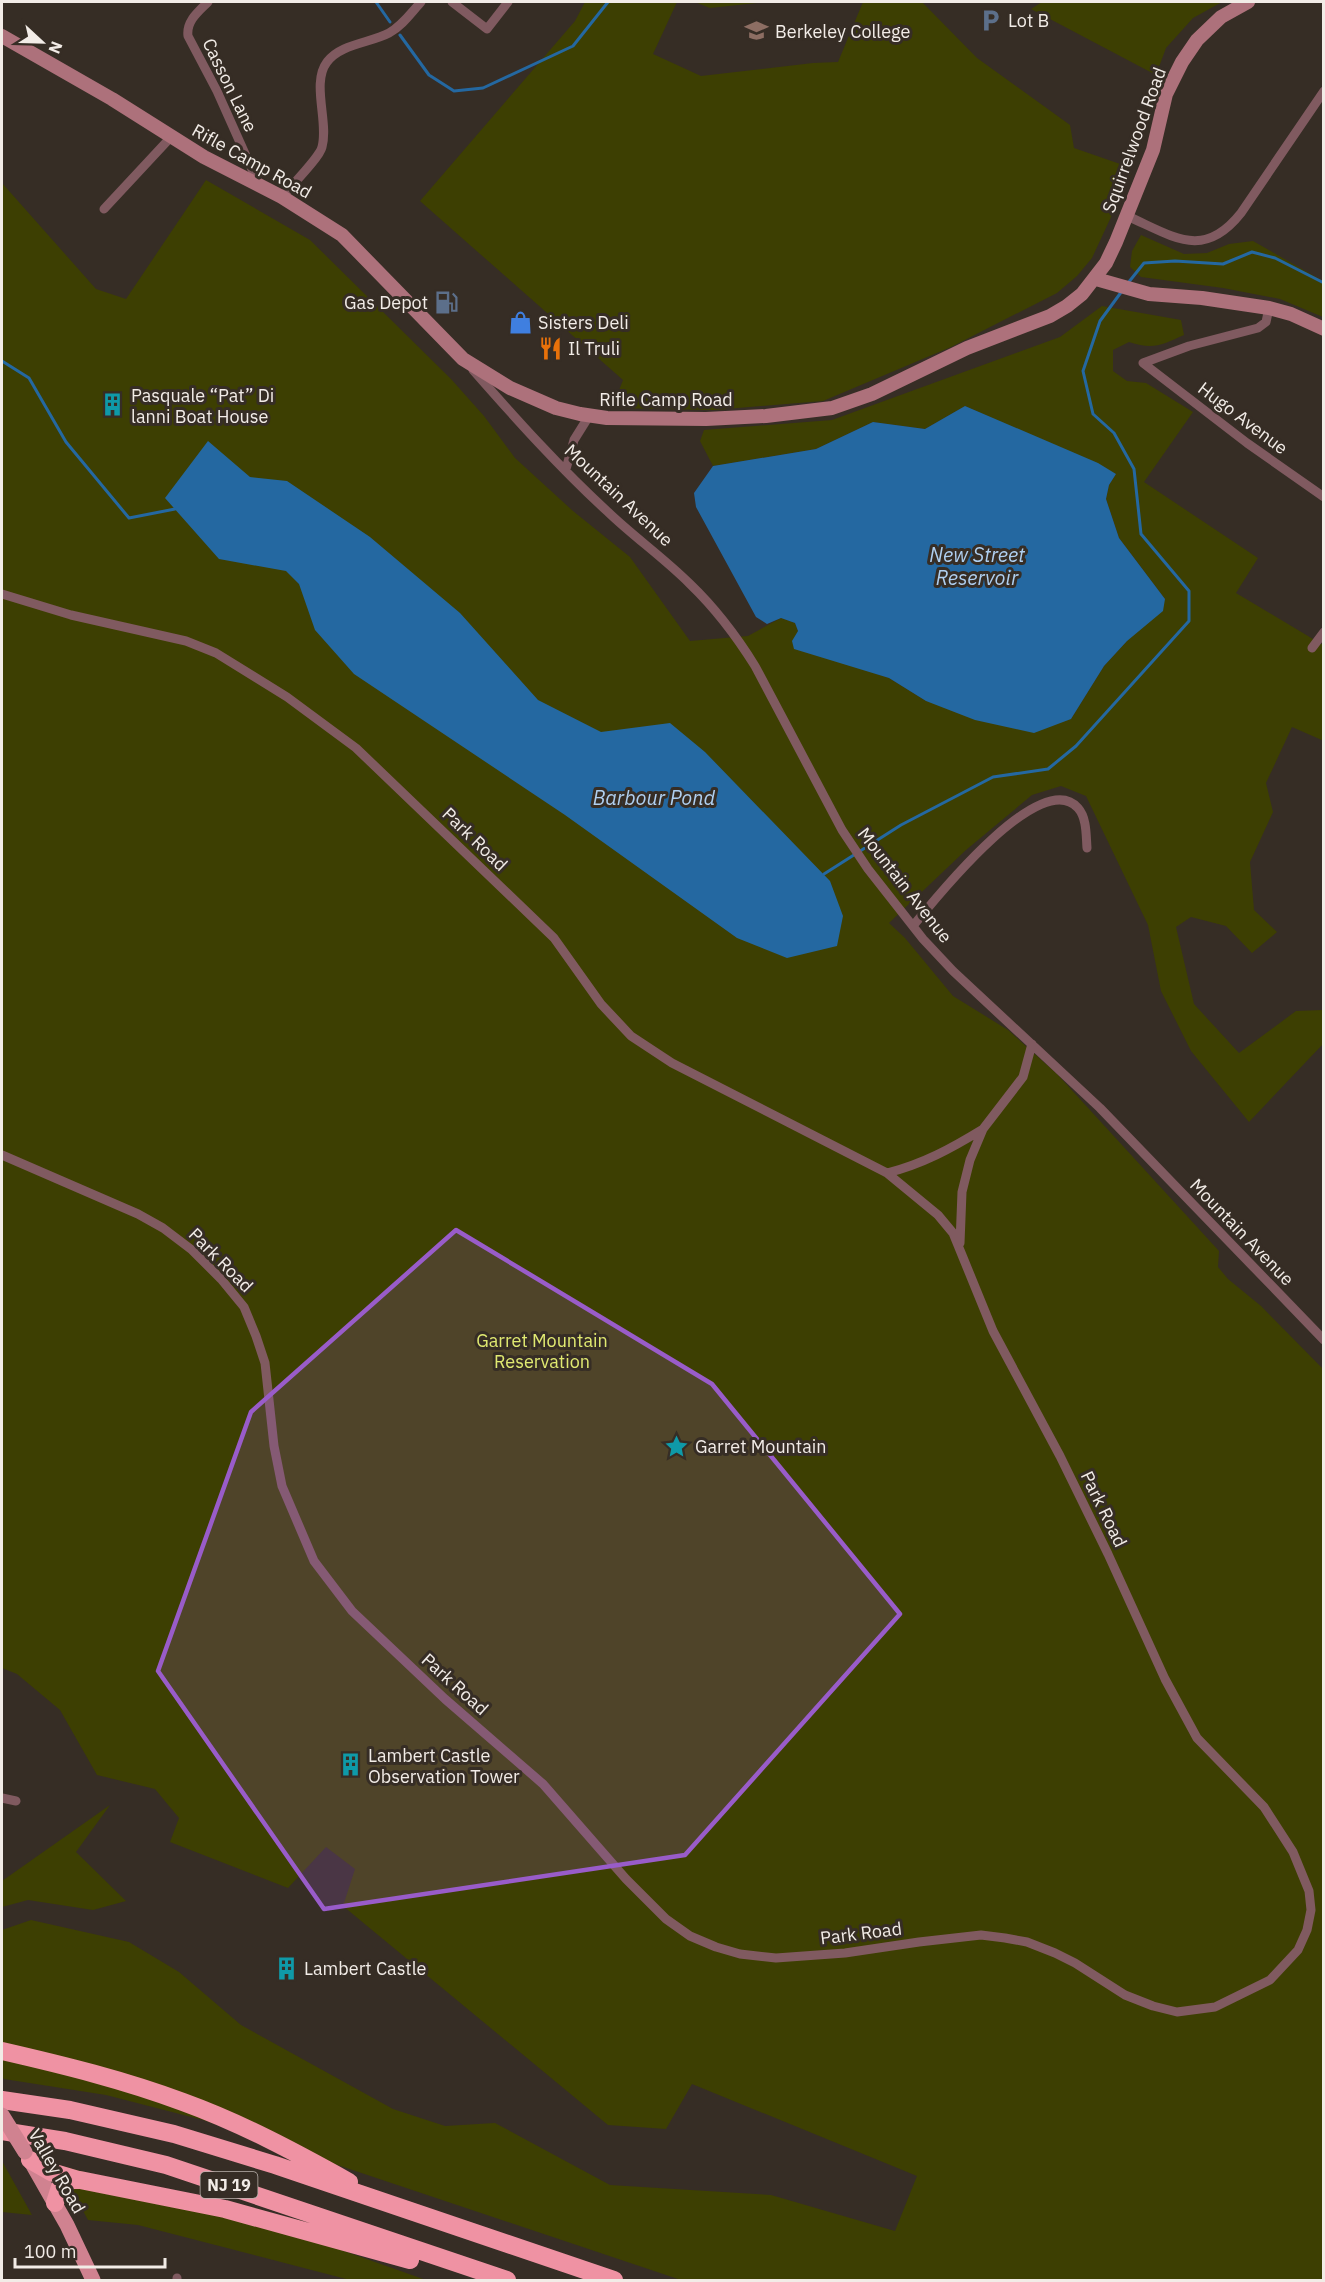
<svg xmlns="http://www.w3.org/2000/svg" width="1325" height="2282" font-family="'IBM Plex Sans',sans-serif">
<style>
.green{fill:#3d3f02}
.water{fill:#2468a1}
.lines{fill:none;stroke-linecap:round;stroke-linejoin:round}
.stream{stroke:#2468a1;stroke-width:3}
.street{stroke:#805a60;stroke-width:9}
.secondary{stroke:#ad717b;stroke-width:14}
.primary{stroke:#d08290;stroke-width:15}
.highway{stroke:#ef92a3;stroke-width:18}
.primary-bridge{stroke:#d08290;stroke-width:15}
.marked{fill:#995cc9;fill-opacity:0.2;stroke:#995cc9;stroke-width:4.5;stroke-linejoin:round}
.labels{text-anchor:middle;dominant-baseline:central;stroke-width:6;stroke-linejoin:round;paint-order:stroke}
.shield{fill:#362d25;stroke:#bab3ad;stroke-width:1.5}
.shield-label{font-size:16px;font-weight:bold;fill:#f2ece7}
.poi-label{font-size:18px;fill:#f2ece7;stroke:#362d25;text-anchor:start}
.street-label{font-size:18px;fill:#f2ece7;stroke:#362d25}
.park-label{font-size:18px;fill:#e0e971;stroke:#362d25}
.water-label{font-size:20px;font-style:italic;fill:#afcff0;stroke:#362d25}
</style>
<rect width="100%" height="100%" fill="#362d25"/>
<path class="green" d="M585 2H677L653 54 701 76 813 63 838 62 863 2H922L977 58 1070 125 1074 148 1123 165 1132 172 1092 258 1077 276 1057 293 951 347 823 401 714 410 612 408 623 380 420 201 575 21Z
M695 2H757V3L710 8Z
M1042 2H1222L1193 18 1166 48 1156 75 1031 9Z
M206 180 310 240 451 379 484 416 515 458 573 511 630 557 690 641 748 636 781 618 795 623 798 631 793 641 853 666 889 678 926 701 1071 719 1104 666 1165 599 1119 538 1106 499 1109 485 1116 474 965 406 925 429 873 422 816 449 713 466 700 441 704 430 832 420 1060 337 1102 306 1181 320 1184 335C1162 345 1153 350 1129 342L1113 350V371L1127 381 1146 383 1193 412 1144 482 1258 558 1236 593 1323 645 1324 741 1292 727 1266 783 1273 812 1250 862 1254 910 1277 932 1252 953 1226 926 1191 917 1176 927 1194 1004 1239 1053 1296 1011 1323 1010V1044L1249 1122 1191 1051 1161 991 1148 925 1086 796 1061 786 1032 795 966 850 889 923 905 938 953 996 1008 1030 1057 1074 1219 1251 1218 1267 1228 1279 1261 1306 1323 1369V2280H681L203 2120 106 2095 4 2079 2 2076V1930L31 1920 129 1942 179 1972 241 2025 393 2109 445 2126 495 2123 610 2185 771 2195 895 2231 917 2176 692 2084 666 2129 608 2125 343 1906 355 1869 326 1847 288 1888 170 1842 179 1818 155 1789 97 1775 60 1710 17 1674 2 1668V183L96 289 126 299Z
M1141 235 1184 254 1207 253 1229 244 1253 241 1323 281V317L1280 299 1223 288 1141 277 1130 267 1132 251Z
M110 1805 76 1852 126 1901 93 1910 28 1900 2 1907V1881Z
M2 2161 32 2215 2 2212Z
M58 2165 236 2213 426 2280H350L138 2225 88 2220Z"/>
<path class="water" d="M965 406 1098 463 1116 474 1109 485 1106 499 1119 538 1165 599 1163 611 1127 641 1104 666 1071 719 1034 733 975 720 926 701 889 678 794 649 792 641 798 631 795 623 781 618 767 624 756 617 696 507 694 493 713 466 816 449 873 422 925 429Z
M208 441 250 477 287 481 370 537 460 613 538 700 601 732 670 723 705 752 830 881 843 916 837 946 787 958 737 938 565 815 354 674 315 630 299 584 286 571 219 559 165 498Z"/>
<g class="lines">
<path class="stream" d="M376 2 390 22
M400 35 429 75 454 91 483 88 573 46 608 2
M1128 283 1144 263 1175 261 1223 264 1252 252 1275 258 1324 283
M2 361 29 378 66 442 129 518 175 509
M824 874 901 825 993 777 1048 769 1076 746 1189 621V591L1141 534 1134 469 1114 433 1093 414 1083 371 1100 321 1122 291"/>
<path class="street" d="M208 2C199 11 186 21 188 36L217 91 259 185
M452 2 487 29 508 2
M282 197C291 186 320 157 322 147 329 122 311 83 327 62 340 44 370 43 389 33 402 26 411 13 421 2
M104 209 171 137
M1127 216C1173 236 1203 261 1241 213L1324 91
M1269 308 1266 322 1258 328 1189 346 1143 363 1247 443 1324 497
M473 370C516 419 560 468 608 512 634 537 664 558 690 584 715 608 737 637 755 666L842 830 868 869 923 939 953 971 1100 1108 1324 1340
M566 469 574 440 589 416
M2 594 71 615 186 641 216 653 287 697 356 748 554 938 601 1004 631 1036 672 1063 887 1173 938 1215 953 1233 993 1331 1060 1456 1108 1554 1165 1679 1197 1738 1264 1807 1293 1852 1309 1891 1311 1910 1307 1930 1298 1950 1270 1980 1215 2007 1177 2012 1153 2006 1125 1995 1075 1963 1055 1953 1027 1942 1005 1938 981 1935 919 1942 845 1953 776 1958 740 1954 716 1947 690 1936 666 1919 626 1879 543 1784 445 1699 352 1611 314 1561 282 1486 274 1446 265 1363 256 1336 244 1307 221 1279 192 1250 163 1228 138 1214 2 1155
M1312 648 1324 632
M913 926C935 899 1041 766 1078 808 1087 818 1086 836 1087 848
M887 1173C923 1164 952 1148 983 1129
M960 1243 962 1192 970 1160 983 1129 1023 1077 1032 1044
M2 1798 16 1801
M177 2280V2278"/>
<path class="secondary" d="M2 36 112 99 204 157 282 197 342 235 463 359 510 388 556 408 580 414 607 418 706 419 766 416 832 408 872 394 967 348 1050 316 1067 306 1082 294 1106 263 1116 242 1153 150 1166 94 1182 62 1197 40 1221 17 1248 2
M1096 279 1149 294 1202 298 1269 308 1291 314 1324 329"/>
<path class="primary" d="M30 2160 67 2225 93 2280"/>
<path class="highway" d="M2 2051C63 2065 124 2080 183 2102 241 2123 295 2152 349 2182
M2 2100 70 2110 174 2134 275 2165 614 2280
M2 2131 65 2141 166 2165 507 2280
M30 2160 51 2172 78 2180
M55 2203 60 2187 72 2180H80L225 2209 410 2260"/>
<path class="primary-bridge" d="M2 2115 25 2152"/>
</g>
<path class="marked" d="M456 1230 712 1384 900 1614 685 1855 324 1909 158 1671 251 1412Z"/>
<defs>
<symbol id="parking-bare" viewBox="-9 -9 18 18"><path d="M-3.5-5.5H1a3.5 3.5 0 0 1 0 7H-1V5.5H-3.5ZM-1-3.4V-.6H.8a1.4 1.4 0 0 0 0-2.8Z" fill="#5c6f8a" stroke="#362d25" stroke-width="2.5" paint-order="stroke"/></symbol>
<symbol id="university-bare" viewBox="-9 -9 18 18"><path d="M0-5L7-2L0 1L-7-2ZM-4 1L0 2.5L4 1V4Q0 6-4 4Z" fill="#8d6e63" stroke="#362d25" stroke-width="2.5" paint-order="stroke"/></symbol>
<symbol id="fuel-bare" viewBox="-9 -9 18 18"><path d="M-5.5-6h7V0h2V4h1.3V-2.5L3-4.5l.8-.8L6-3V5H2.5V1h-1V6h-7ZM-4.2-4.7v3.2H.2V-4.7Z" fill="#5c6f8a" stroke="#362d25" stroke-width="2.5" paint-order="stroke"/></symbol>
<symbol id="shop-bare" viewBox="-9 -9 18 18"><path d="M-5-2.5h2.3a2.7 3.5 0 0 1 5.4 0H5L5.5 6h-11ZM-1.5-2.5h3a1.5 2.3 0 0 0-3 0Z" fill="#3f7fe0" stroke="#362d25" stroke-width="2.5" paint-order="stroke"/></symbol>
<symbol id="restaurant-bare" viewBox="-9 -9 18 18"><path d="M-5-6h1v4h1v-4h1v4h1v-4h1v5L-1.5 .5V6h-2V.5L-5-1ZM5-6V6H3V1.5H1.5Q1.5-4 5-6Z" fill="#e8710a" stroke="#362d25" stroke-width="2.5" paint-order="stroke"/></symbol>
<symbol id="building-bare" viewBox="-9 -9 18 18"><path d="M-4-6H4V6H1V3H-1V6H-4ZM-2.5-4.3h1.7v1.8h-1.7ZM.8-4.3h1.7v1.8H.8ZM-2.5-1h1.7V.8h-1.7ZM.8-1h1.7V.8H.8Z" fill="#0f9aa8" stroke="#362d25" stroke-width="2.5" paint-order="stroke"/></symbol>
<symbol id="sight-bare" viewBox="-9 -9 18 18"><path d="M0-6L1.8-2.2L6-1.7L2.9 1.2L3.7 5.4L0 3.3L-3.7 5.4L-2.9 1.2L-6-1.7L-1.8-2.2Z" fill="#0f9aa8" stroke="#362d25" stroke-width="2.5" paint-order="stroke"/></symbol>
</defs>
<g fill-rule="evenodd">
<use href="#parking-bare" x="974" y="4" width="33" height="33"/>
<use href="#university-bare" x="740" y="14" width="33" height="33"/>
<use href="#fuel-bare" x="430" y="286" width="33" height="33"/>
<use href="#shop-bare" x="504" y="306" width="33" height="33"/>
<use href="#restaurant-bare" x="534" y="332" width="33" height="33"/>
<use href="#building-bare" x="96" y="388" width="33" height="33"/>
<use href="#sight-bare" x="660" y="1430" width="33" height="33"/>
<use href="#building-bare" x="334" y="1748" width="33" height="33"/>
<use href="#building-bare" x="270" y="1952" width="33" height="33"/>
</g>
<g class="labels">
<rect class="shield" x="200.5" y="2172" width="57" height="26" rx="4.5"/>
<g class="shield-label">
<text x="229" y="2185">NJ 19</text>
</g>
<g class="poi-label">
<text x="1008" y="20">Lot B</text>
<text x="775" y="31">Berkeley College</text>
<text x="428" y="302" text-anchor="end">Gas Depot</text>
<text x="538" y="322">Sisters Deli</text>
<text x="568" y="348">Il Truli</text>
<text x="131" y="395">Pasquale “Pat” Di<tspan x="131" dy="21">lanni Boat House</tspan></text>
<text x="695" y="1446">Garret Mountain</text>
<text x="368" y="1755">Lambert Castle<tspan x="368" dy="21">Observation Tower</tspan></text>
<text x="304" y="1968">Lambert Castle</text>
</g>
<g class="street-label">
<text transform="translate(230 85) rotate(64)">Casson Lane</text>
<text transform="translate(1134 140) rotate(-70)">Squirrelwood Road</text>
<text transform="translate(252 161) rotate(29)">Rifle Camp Road</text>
<text x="666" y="399">Rifle Camp Road</text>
<text transform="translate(1243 418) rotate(37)">Hugo Avenue</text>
<text transform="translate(619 495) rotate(43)">Mountain Avenue</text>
<text transform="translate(475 839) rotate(44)">Park Road</text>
<text transform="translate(905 885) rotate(52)">Mountain Avenue</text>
<text transform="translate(1242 1232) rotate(46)">Mountain Avenue</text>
<text transform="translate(221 1260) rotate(45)">Park Road</text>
<text transform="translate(1104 1509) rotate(64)">Park Road</text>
<text transform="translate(455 1684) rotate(42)">Park Road</text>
<text transform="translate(861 1933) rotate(-7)">Park Road</text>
<text transform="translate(57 2171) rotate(60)">Valley Road</text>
</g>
<g class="park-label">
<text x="542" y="1340">Garret Mountain<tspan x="542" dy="21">Reservation</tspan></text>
</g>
<g class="water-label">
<text x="977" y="554">New Street<tspan x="977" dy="23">Reservoir</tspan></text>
<text x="654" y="797">Barbour Pond</text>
</g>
</g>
<rect width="1325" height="2282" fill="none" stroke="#f2ece7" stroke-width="6"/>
<g transform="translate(42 42) rotate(112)" stroke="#362d25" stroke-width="4.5" paint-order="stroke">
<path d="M0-4.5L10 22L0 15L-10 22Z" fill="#f2ece7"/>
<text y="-9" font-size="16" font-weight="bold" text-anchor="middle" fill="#f2ece7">N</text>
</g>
<path d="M15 2258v9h150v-9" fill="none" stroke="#f2ece7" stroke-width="3"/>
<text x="24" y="2258" font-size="18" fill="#f2ece7" stroke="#362d25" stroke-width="4.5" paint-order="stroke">100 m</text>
</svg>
